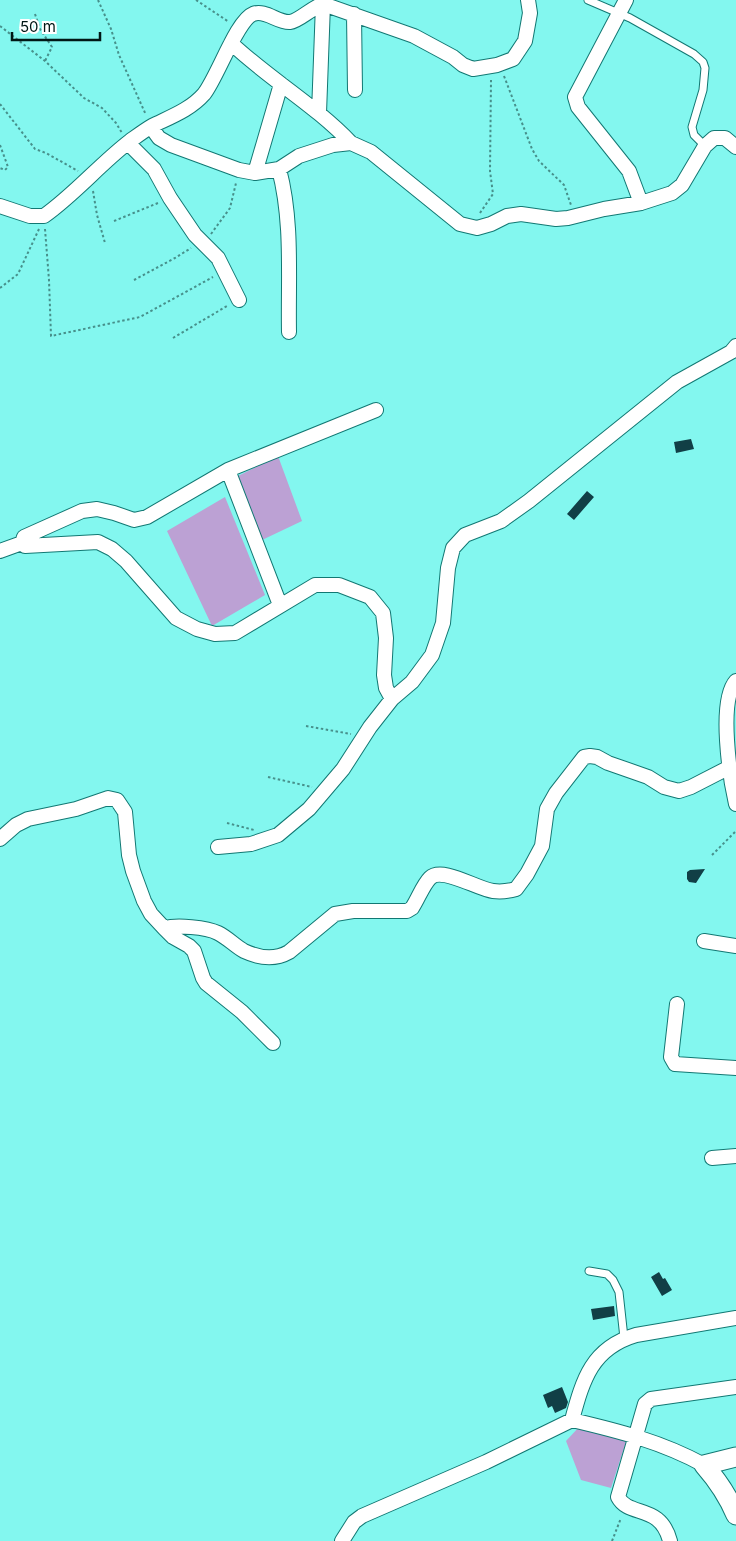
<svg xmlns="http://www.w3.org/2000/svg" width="736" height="1541" font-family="Inter,sans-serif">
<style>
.green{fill:#bca1d4}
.building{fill:#113f46}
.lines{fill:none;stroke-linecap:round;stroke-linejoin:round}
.lane-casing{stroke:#127873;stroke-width:9}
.street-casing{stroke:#127873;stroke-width:16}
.secondary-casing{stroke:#127873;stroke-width:21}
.path{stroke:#47908b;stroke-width:2;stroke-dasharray:2.5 2.5;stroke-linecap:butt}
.lane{stroke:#fff;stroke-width:7}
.street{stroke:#fff;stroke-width:14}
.secondary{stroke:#fff;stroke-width:19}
</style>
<rect width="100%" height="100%" fill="#83f7ef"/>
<path class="green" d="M278 456 302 521 262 540 238 476Z
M225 497 265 595 212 626 167 531Z
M580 1426 627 1439 611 1488 581 1480 566 1441Z"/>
<path class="building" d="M691 439 694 449 676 453 674 442Z
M587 491 594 497 574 520 567 514Z
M705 869 696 883 689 882 687 879V872L690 870Z
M659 1272 663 1279 665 1278 672 1290 662 1296 651 1277Z
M614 1306 615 1316 593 1320 591 1309Z
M562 1387 568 1402 566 1408 555 1413 552 1406 548 1408 543 1395Z"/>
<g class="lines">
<defs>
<path id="lane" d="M588 0 630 18 694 54 703 62 705 68 703 90 692 127 694 135 705 146
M589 1271 607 1274 613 1280 619 1292 624 1338"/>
<path id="street" d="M626 0 575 97 578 107 629 171 641 203
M354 14 355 90
M231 43C269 79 315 105 351 143
M319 113 323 4
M151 127 159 138 171 145 239 170 255 173 279 169 299 156 333 145 351 143 371 152 460 224 477 228 491 224 507 216 521 214 556 219 568 218 604 209 641 203 672 193 682 185 705 146 714 138H725L736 147
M128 143 154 169 170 198 195 235 218 258 239 300
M279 169C293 222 288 278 289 332
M255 173 281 84
M0 206 30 216H44C75 194 100 164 130 141 137 136 145 130 152 126 170 117 190 110 204 94 217 78 237 20 253 14 265 9 278 23 290 22 299 21 311 8 323 4L414 36 453 57 463 65 473 69 497 65 513 59 525 41 530 13 528 0
M228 470 280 605
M22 543 25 546 98 542 112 549 126 561 176 618 197 629 215 634 235 633 315 585H339L370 597 383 613 386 638 384 675 386 688 392 699
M0 551 22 543 24 537 82 511 97 509 114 513 134 520 147 517 228 470 376 410
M736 681C718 701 730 778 736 804
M0 839 16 825 28 819 76 809 108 798 117 800 125 812 129 855 133 871 144 901 151 914 164 928 173 937 189 946 194 951 203 978 206 983 242 1012 273 1043
M218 847 251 844 278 835 309 809 343 769 370 727 392 699 412 682 432 655 443 623 448 568 453 548 465 535 501 521 529 501 677 382 731 352 736 346
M164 928C177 925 206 927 218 933 228 938 235 946 244 951 259 958 275 960 289 952L335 914 353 911H407L412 908C418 899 423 885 430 878 442 866 477 889 493 891 501 892 509 891 516 889L527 874 542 846 547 809 556 793 584 757 590 756 597 757 608 763 648 777 664 787 679 791 691 787 730 767
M704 941 736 946
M677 1004 671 1057 675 1064 736 1068
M712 1158 736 1156
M572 1420C583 1379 592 1348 636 1335L736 1318
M342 1541 354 1522 362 1516 486 1462 572 1420C619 1431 662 1442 704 1465
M670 1541C660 1503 629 1518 618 1497L645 1404 651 1399 736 1387"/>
<path id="secondary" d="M736 1457 704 1465C718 1481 728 1496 736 1515"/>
</defs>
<use href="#lane" class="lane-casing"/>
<use href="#street" class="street-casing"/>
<use href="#secondary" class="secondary-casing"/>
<path class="path" d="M98 0 111 29 119 55 146 115
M196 0 229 22
M35 14 40 29 52 47 45 61
M0 26 45 61 84 98 102 108 116 123 122 133
M504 76 532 149 539 161 564 185 571 205
M0 104 35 149 46 153 78 171
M0 145 8 167 5 170 0 168
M93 191 97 215 105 243
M480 213 493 194 490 171 491 80
M114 221 158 203
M45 229 49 280 51 336 140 317 213 277
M211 234 230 208 236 183
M134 280 175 258 191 248
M0 288 18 274 39 229
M173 338 227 306
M306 726 351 734
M268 777 312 787
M227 823 254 830
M712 855 736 831
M612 1541 621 1518"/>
<use href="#lane" class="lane"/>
<use href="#street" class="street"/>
<use href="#secondary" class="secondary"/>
</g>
<path d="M12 32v8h88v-8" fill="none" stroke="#001715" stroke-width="2.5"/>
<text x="20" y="32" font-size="15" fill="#001715" stroke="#ffffff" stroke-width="4" paint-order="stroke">50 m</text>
</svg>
